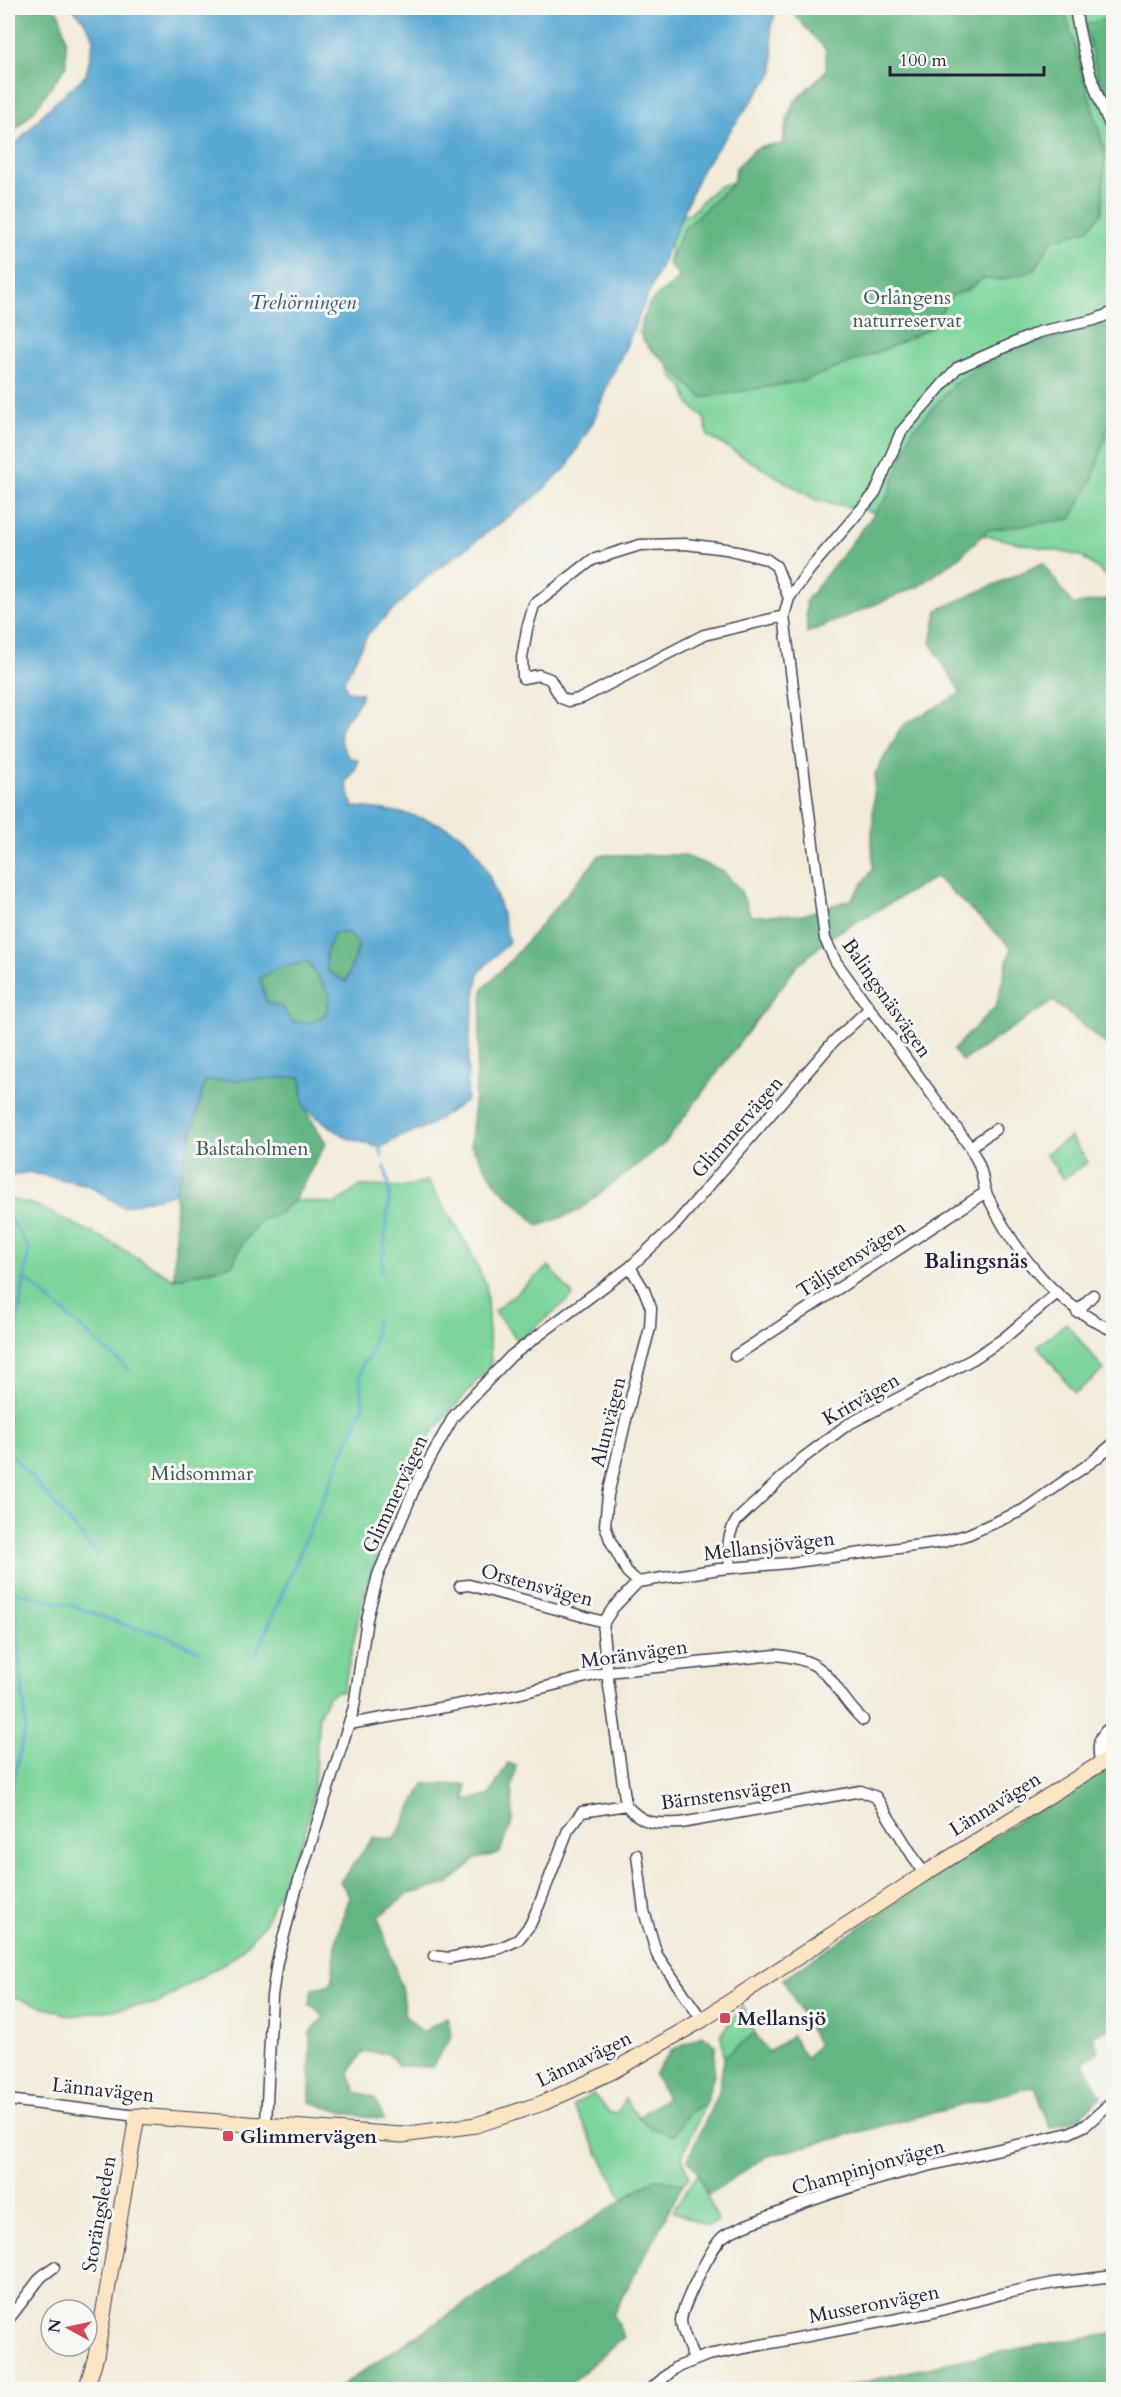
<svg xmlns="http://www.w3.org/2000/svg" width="1121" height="2397" font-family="Cardo,serif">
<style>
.green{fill:#7bd49a;stroke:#4e7b6a;stroke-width:1.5}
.forest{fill:#64b682;stroke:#436c5e;stroke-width:1.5}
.water{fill:#59a9d3;stroke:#3e6687;stroke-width:1.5;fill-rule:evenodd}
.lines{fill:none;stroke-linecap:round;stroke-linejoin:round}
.stream{stroke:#59a9d3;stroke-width:3}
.street-casing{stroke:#414053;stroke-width:13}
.secondary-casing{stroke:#414053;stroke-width:17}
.street{stroke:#fff;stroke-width:10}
.secondary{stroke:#fce5c4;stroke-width:15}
.poi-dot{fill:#d1495b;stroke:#f6f6f2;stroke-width:2}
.labels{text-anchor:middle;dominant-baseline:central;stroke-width:6;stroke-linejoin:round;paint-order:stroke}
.park-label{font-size:20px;fill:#3d5758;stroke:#f6f6f2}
.street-label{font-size:20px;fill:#22223b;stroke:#f6f6f2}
.poi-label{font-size:20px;font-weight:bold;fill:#22223b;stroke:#f6f6f2;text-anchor:start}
.water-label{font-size:21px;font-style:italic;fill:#385878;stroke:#f6f6f2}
.neighbourhood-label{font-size:21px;font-weight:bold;fill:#22223b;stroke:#f6f6f2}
</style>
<rect width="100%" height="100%" fill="#f6f6f2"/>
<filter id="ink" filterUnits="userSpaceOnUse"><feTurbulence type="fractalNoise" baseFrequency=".0167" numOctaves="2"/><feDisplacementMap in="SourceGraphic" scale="12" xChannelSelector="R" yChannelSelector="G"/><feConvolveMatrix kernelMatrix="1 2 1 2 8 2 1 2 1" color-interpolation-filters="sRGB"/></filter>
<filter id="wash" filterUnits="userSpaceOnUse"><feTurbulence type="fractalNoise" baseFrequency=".008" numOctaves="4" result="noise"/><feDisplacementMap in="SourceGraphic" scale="24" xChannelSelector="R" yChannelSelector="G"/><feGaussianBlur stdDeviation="1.35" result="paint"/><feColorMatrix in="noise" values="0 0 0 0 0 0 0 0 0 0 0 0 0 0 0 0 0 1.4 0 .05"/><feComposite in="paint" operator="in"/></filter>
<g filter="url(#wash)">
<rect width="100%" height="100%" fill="#f2ebd9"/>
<path class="green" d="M788 8H1113V581L1081 556 816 500 708 436 704 418 689 404 683 386 674 379 668 364 649 348 639 333 641 323 644 317 680 278 668 263 671 252 668 245 681 215 690 214C702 202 714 183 733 183L736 168C740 163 745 162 748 158 763 141 762 147 783 144 784 128 787 113 796 100 808 84 838 72 825 49 817 33 799 21 788 8Z
M1070 1137 1088 1162 1063 1179 1046 1154Z
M428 1181 468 1246 486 1285 491 1365 430 1435 365 1588 343 1692 337 1691 328 1697 319 1715 313 1798 304 1836 264 1924 236 1956 158 2003 71 2016 12 1996 8 2000V1199L35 1205 103 1238 174 1279 232 1265 242 1245 260 1220 278 1214 294 1200 334 1204 361 1186 407 1187Z
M549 1266 573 1296 518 1341 494 1311Z
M1066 1323 1104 1370 1075 1393 1038 1346Z
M743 2006 755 2033 724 2057 721 2034Z
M593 2094 610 2113H617L625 2099C639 2121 649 2127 673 2135 682 2121 689 2108 705 2105L682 2156 689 2177 683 2184 654 2179 623 2199 573 2105Z
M698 2174 718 2221 708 2227 673 2211Z"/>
<path class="forest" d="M8 8H53L59 13 66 39V66L34 111 8 137Z
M788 8H1064L1105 152 1102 213 1087 230 1052 240 1035 270 1001 280 982 279 967 290 951 296 931 328 888 348 803 381 702 398 643 340C644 298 649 303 680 278L668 263 684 229 733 183 736 168 755 149 783 144 795 101 826 72V50Z
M1113 18H1114L1113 107 1100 85 1085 24Z
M1105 326 1113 337V412L1093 478 1071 519 988 530 957 559 919 586 807 633 806 601 888 496 912 431 954 384 1001 351Z
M1043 563 1073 605 1113 598V1050L1053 1001 962 1061 953 1050 996 1006 1011 947 936 877 833 935 796 967 665 1143 576 1212 539 1226 498 1186 471 1145 483 989 511 960 600 855H683L723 871 740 890 751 916 803 915 852 899 873 869 872 840 875 774 902 726 961 693 931 644 937 610Z
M334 933H347L359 944 346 982 327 971 325 953Z
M308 962 330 995 326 1014 311 1023 293 1022 282 1008 266 1002 260 978 279 968Z
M301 1077 304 1108 326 1143 294 1200 278 1214 260 1220 242 1245 232 1265 174 1279 176 1193 204 1081Z
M508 1763 516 1766 512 1787 513 1821 499 1853 476 1859 448 1884 409 1894 378 1917 401 1987 405 2016 423 2032 447 2017 452 2035 432 2067 399 2066 387 2053 363 2052 349 2073 356 2092 374 2097 384 2119 345 2113 310 2102V2033L324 2017 310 2005 312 1989 331 1985 337 1937 350 1896 340 1882 373 1838 395 1839 424 1784 466 1785 465 1800 489 1796Z
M1113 1768V2027L1093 2035 1099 2052 1083 2062 1101 2096 1079 2118 1050 2128 1035 2086 765 2157 708 2195 698 2173 688 2159 719 2091 724 2057 755 2033 768 2052 792 2036 806 2058 818 2045 783 1979 1034 1810Z
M703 2035 715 2045 714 2074 705 2105C689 2108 682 2121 674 2135L651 2128 638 2117 667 2097 654 2075 671 2051Z
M654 2179 683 2184 613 2315 624 2337 563 2389H336Z
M1113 2334V2389H835C929 2366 1017 2346 1113 2334Z"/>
<path class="water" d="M72 8H411L442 14 461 8H777L771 26 774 71 702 169 624 351 610 379 594 420 566 468 535 497 426 578 368 634 344 681 347 691 362 693C354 724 326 719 348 757L358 760 355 771 346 782 353 807C388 809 428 815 459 834 487 851 502 912 509 942L479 972 469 1040 467 1100 428 1126 397 1138 380 1148 345 1137 304 1108 301 1077 205 1081 176 1193 123 1207 88 1185 28 1172 8 1177V149L12 148 47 110 86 75 94 38 83 19ZM347 933 359 945 346 982 327 971 326 953 334 933ZM308 962 330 995 326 1014 311 1023 293 1022 282 1008 266 1002 260 978 279 968Z"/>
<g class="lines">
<path class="stream" d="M380 1148 382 1156
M8 1215 29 1249 8 1381
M381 1274 390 1191 385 1167
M25 1278 129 1370
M8 1435V1450L99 1556
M8 1542 26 1726 8 1801
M13 1591 77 1607 125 1625 164 1635 199 1651
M255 1657 363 1406 360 1381 362 1364 372 1354 376 1321"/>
</g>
</g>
<g filter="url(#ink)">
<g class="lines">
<defs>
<path id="street" d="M1075 8C1082 52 1094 93 1114 133
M1114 312 1094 320 1039 332 957 368 901 432 875 493 810 569 789 598 784 616 825 939 836 962 970 1147C973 1154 978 1160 980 1168 983 1176 983 1186 987 1195 1015 1253 1054 1304 1114 1331
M784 616 704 635 582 698 569 701 561 698 550 679 539 675 523 678 522 658 527 629 534 605 592 560 640 545 685 544 726 549 766 559 776 566 789 598
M970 1147 996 1129
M630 1267 644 1290 651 1308 650 1328 632 1394 608 1495 605 1525 610 1540 627 1572 638 1582
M1077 1312 1093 1295
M735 1356 986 1192
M730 1568C728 1550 726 1536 737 1520L803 1458 847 1425 973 1359 1003 1339 1056 1294
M460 1586 469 1585 604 1622
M349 1724 513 1695 607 1672 776 1655C836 1661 827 1686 863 1720
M1100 1762C1097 1744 1098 1735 1114 1724
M626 1805 607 1672 603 1633 604 1622 613 1608 638 1582 719 1569 788 1563 943 1542 969 1534 1023 1510 1093 1461 1114 1443
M637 1855 644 1911 657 1955 702 2020
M434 1956 449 1958 500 1948 518 1940 530 1925 539 1905 568 1830 582 1812 626 1805C643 1825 656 1824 681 1823L861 1791 876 1797 924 1874
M8 2100 137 2116
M266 2124 272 1996 277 1962 295 1893 354 1707 367 1619 378 1575 418 1480 454 1416 511 1356 630 1267 676 1224 833 1042 869 1009
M8 2320 41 2277 54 2267
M694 2360C690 2348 682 2333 681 2321 681 2308 713 2243 724 2236 741 2225 764 2219 783 2211 875 2174 973 2156 1069 2133L1086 2125 1114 2100
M650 2390 675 2368 708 2355 934 2312 1001 2294 1054 2283 1114 2276"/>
<path id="secondary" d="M86 2390 96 2356 137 2116 402 2135 476 2125 543 2103 611 2072 702 2020 924 1874 1114 1755"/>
</defs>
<use href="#street" class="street-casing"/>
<use href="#secondary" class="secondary-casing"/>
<use href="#street" class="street"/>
<use href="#secondary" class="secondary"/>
</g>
</g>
<g class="poi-dot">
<rect x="719" y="2012" width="12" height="12" rx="3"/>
<rect x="222" y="2130" width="12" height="12" rx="3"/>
</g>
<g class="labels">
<g class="park-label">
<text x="907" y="297">Orlångens<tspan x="907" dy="23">naturreservat</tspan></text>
<text x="252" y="1148">Balstaholmen</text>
<text x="202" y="1473">Midsommar</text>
</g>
<g class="street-label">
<text transform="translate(887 998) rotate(55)">Balingsnäsvägen</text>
<text transform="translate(737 1127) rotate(-49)">Glimmervägen</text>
<text transform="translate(851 1259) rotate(-33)">Täljstensvägen</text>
<text transform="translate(861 1399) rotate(-30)">Kritvägen</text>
<text transform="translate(608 1422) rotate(-76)">Alunvägen</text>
<text transform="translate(395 1494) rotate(-65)">Glimmervägen</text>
<text transform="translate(769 1546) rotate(-7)">Mellansjövägen</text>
<text transform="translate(537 1585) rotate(15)">Orstensvägen</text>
<text transform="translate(634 1654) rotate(-8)">Moränvägen</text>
<text transform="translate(726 1794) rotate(-8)">Bärnstensvägen</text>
<text transform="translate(995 1804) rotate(-32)">Lännavägen</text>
<text transform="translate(584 2059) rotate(-26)">Lännavägen</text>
<text transform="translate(103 2090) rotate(6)">Lännavägen</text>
<text transform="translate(868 2167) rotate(-16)">Champinjonvägen</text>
<text transform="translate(99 2214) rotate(-80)">Storängsleden</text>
<text transform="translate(874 2304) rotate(-11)">Musseronvägen</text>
</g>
<g class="poi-label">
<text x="737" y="2018">Mellansjö</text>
<text x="240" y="2136">Glimmervägen</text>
</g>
<g class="water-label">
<text x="303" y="302">Trehörningen</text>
</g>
<g class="neighbourhood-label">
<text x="976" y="1261">Balingsnäs</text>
</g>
</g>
<rect width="1121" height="2397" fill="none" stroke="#f6f6f2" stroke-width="30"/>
<g transform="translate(69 2328) rotate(278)"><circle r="28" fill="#f6f6f2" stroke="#a1a1a9" stroke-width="1.5"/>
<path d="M0-4.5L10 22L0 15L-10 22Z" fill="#d1495b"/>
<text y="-9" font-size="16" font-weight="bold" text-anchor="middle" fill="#22223b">N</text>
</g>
<path d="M890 66v9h154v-9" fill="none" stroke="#22223b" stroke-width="3"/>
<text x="899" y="66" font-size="18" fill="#22223b" stroke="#f6f6f2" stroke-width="4.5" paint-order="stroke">100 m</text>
</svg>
